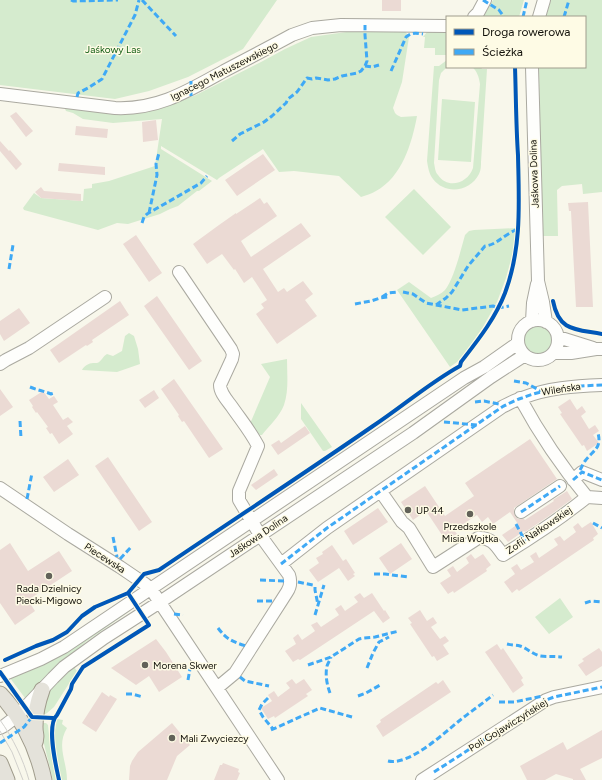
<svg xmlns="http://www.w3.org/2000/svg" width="602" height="780" font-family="Figtree,sans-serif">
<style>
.green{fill:#d5ebce}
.building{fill:#ebdad4}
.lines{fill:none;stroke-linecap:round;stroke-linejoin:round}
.minor-casing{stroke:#aaa9a0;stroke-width:14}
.major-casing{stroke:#a09c8c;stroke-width:17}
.minor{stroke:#fefefc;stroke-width:12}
.major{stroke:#e4e2da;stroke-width:15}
.tram{stroke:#d1d0cc;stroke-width:1}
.quiet{stroke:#3fa9f5;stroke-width:3;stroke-dasharray:6 3;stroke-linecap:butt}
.cycleway-casing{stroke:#fefbe5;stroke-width:6}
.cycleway{stroke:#0057b8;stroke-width:4}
.poi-dot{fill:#626259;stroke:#fefbe5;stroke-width:1.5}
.labels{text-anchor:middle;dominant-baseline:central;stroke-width:3;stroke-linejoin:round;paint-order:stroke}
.park-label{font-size:10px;fill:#125e14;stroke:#fefbe5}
.street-label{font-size:10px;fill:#12110a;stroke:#fefbe5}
.poi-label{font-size:10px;fill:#12110a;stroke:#fefbe5;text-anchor:start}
</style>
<rect width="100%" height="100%" fill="#f8f7eb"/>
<path class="green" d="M0 0H277L243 49 188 77 149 91 115 99 0 85Z
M493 0H524L519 17H483Z
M551 0H602V192L583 194 582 184 562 186 557 190 558 236H541L539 67H585V17H546Z
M353 31H405L409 37 402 82 393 108 395 113 397 115 401 117 417 116C412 143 402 177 376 191 371 194 366 195 361 197L339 176 294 171 279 172 263 149 219 178 217 180 161 146V149L212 181 199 191H197L178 206 170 209 160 214 128 224 117 223 98 230 24 210 23 208 34 193 41 198 83 201 84 189 92 188V184L109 181 155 166 162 119 113 123 83 119 73 113 66 111 65 109 66 108 163 106 165 107 196 95 261 62 285 49 311 37Z
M447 31V55H435V48H424L425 37H423L427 32Z
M447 60V67L441 73 439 80 434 163C435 167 435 172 438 175 448 190 468 183 473 168L480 84C479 77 477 71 472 67H481L482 69H487L481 162C481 166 481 170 479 174 470 192 445 195 433 179 429 174 428 167 427 161L434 66H439Z
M442 99 475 102 471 162 438 160Z
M414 189 451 227 423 255 385 217Z
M516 228 513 252 506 278 497 302 483 327 465 353 457 362 450 367 397 290 409 282 431 298C436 296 441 294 445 290 454 279 461 249 465 235L469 231 474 230Z
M523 340a15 15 0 1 1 30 0a15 15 0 1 1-30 0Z
M129 333 134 336 138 349 140 364 117 372 82 370C84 366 89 363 93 363 94 363 95 363 97 363 101 362 103 356 107 354L113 356 122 351 125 336Z
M287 359C287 374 289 390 284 405 280 416 269 426 262 435H260L249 426 270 377 261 364Z
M301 403 332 447 325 451H323L301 419Z
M560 598 573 617 549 634 535 617Z
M129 609 130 611 87 641 47 675 25 698 10 678Z
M74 667 77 671 54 707 47 713 44 715 41 714 50 690 65 673Z
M57 719 63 720 62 724 67 728C56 746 67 761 67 780H61L54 736Z
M40 723H46L48 725 49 735 56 780H53L43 740Z"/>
<path class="building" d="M382 0H401V11H382Z
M16 112 33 131 26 137 10 116Z
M156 120 158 140 143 142 142 122Z
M76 126 108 129 107 138 75 135Z
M0 141 9 151 10 150 22 164 16 170 0 151Z
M263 154 275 170 237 196 225 180Z
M59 163 105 167V175L58 171Z
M41 187 44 191 81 194V201L41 198 35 192Z
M260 198 264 204 267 202 277 216 241 241 251 257 301 223 311 236 263 269 278 292 284 288 287 292 303 281 313 294 305 300 317 316 277 344 256 314 264 308 261 304 267 300 252 277 244 283 235 269 234 270 222 254 207 264 193 244 219 225 236 213V214Z
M588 202 593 307H576L571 211H569L568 203Z
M136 235 162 273 149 282 123 244Z
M157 296 202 361 189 370 144 306Z
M120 301 129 315 92 340 93 342 87 346 86 345 59 363 50 350Z
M19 308 30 323 4 341 0 334V321Z
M174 379 223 449 209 458 184 421 182 422 178 416 179 415 161 389Z
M0 389 13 407 0 416Z
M154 390 159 398 145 408 139 400Z
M43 391 49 399 54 396 58 402 53 405 63 420 68 417 73 422 67 426 73 434 59 444 52 433 50 434 46 428 48 427 37 412 36 413 32 407 33 406 29 400Z
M570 399 577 410 582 406 586 412 581 416 589 429 595 425 599 431 593 435 599 443 587 451 584 445 582 446 560 414 562 413 558 407Z
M305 426 310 433 278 455 271 445 279 440 281 443Z
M530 439 557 479 517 506 514 508V512L515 516 518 519H524L525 520 554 501 553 500 567 491 572 499 549 516 525 532 524 531 508 542 502 535 518 524 510 512 493 524 488 517 482 522 477 515 454 530 457 534 446 541 426 511 413 520 401 502 425 486 445 516 474 496 465 483Z
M108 457 152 522 139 531 95 466Z
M68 459 79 475 54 492 43 477Z
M274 469 278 475 256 490 251 485Z
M378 508 388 522 353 545 344 531Z
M591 522 598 534 593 538 594 540 519 591 517 589 512 593 504 582 515 574 511 568 517 564 521 570 534 562 530 556 536 552 539 558 558 545 554 539 560 536 564 541 576 532 573 527 578 523 582 528Z
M10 543 28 571 59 551 72 571 28 600 35 611 15 625 0 603V550Z
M401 543 412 559 390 574 379 558Z
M332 545 343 561 346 559 355 573 353 574 355 576 348 581 339 568 318 582 309 570 319 563 316 558 323 554 322 552Z
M471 554 475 559 483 554 491 565 486 569 487 571 454 593 453 591 448 594 440 583 451 576 447 570 453 566 457 572 469 563 466 558Z
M360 593 364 598 372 593 384 611 385 610 390 618 383 623 374 611 300 660 298 659 293 662 285 651 296 644 293 638 298 634 302 640 315 631 311 625 317 622 321 627 339 615 335 609 341 605 345 611 358 602 354 597Z
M420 610 427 621 433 617 437 623 431 627 440 639 445 636 449 641 443 645 449 654 437 661 434 656 432 657 410 624 412 623 408 618Z
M156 639 166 652 182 677 159 692 149 676 136 685 111 668Z
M497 644 501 650 503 648 523 678 521 680 524 685 513 693 485 652Z
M599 648 602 652V666L586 676 578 665 584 661 582 659Z
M292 679 296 684 304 679 312 690 306 694 308 696 275 718 274 716 268 719 261 708 272 701 268 695 274 691 278 697 290 688 286 683Z
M443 680 451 692 383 737 376 726 381 722 380 720 436 682 438 684Z
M102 692 109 697 110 695 117 699 96 732 82 723Z
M172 723 190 745 177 756 167 780H129L130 766 132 761 138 752Z
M602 730V758L580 769 586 780H573V779L556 774 545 780H527L520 766 563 742 567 750Z
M223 763 239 769 238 772 240 773 237 780H214L220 765H222Z"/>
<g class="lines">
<defs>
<path id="minor" d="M474 17 478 13 485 0
M539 17 544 0
M532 67 538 281 543 302 546 322
M0 94 115 108C158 110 188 91 224 71 247 59 270 47 292 35L312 28 341 25 447 26
M179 272 231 349 233 354 232 359 220 385C220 393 227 400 232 407 241 420 251 432 258 446L239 491V500L260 535 289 575C291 581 291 586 287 592L235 673 217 688
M518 340a20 20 0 1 1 40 0a20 20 0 1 1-40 0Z
M532 321 533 303 537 284
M558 337 593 348
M554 353H571L596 349H602
M0 364 6 360 29 348 105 297
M520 398C539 433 561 466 587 497L602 498
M573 480 582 472 602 480
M0 488 68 534 120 567 145 584 151 589 278 780
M381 492 402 522 409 528 433 567 478 538C491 537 496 545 503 555 531 538 561 518 587 497
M521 512 560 486
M281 564 327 528 502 407C508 404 515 400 522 398 547 388 575 386 602 385
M0 676 41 659 64 647 464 378 484 367 518 343
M0 728 4 726 17 716 53 678 64 667 104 638 160 602 413 433 491 377 525 355
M422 780 546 700 554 697 602 687"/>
<path id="major" d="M0 694C22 717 37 748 44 780
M34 745C38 736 35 736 35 727 35 715 38 701 42 690
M0 763 7 780"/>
</defs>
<use href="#minor" class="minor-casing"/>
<use href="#major" class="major-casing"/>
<use href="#minor" class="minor"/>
<use href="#major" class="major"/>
<path class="tram" d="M0 720C13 738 23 759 29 780
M0 731 12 752 23 780"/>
<path class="quiet" d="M71 0 73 1 118 0
M142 0 176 36
M483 0 499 10 504 17
M523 17 527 0
M564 17 569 0
M365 66 372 67 379 65
M391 71 406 37C412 32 416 33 423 34
M191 81V96
M77 97 78 93 88 88 102 79 135 15 139 0
M232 141 240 134 264 122 272 116 286 103 288 99 297 92 307 78 312 79 316 78 328 80 335 79 342 76 357 73 361 71 365 66 367 61 365 35V25
M149 213 157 175 156 164 159 153
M142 223 144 217 147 214 201 183 207 176
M9 269 13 245
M403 292 413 294 426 303 462 310 493 306 498 308 509 306
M382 297 388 293 397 292
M355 304 371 301 380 298 388 297
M436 305 446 298 452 292 468 266 485 246C495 245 501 238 510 233 513 231 516 230 519 228
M514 381 526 383 541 391
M30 387C37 390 44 391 51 394L54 393
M475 402 484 401 499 404
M20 421 21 438
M444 422 477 425
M580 470C582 467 583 463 585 461 593 450 602 449 598 433
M573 480 582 472 602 480
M27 499 32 473
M521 512 560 486
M593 523 602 528
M516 524 525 541
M113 537 117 557
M120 559 132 546
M281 564 327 528 502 407C508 404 515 400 522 398 547 388 575 386 602 385
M374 574H385L408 577
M260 580 284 581
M298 582 313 585
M315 587V590L318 605
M257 601H274
M585 603 591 601 602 602
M174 614 183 615
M315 615 324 585
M218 628C226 639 233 642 246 646
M507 644C511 645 516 645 520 646 527 648 532 654 540 656 547 657 554 656 562 657
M308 665 331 657 359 639 364 638 375 637 399 631
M367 668 373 653 379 642 389 637
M240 677 245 681 269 686
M188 680 190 669
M330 693C327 685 325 675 327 666 328 663 330 660 331 657
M126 694H132L143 697
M358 696 366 693 382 684
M268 698 262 704 259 710 263 717 273 729
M499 702H514L543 696
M271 730 320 708 352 717
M0 743 24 727 32 717
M388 761C409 766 443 734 459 721 470 712 482 704 493 695
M434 772 546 700 554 697 602 687"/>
<defs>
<path id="cycleway" d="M553 301C559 332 576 329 602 334
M5 660 36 646 53 640 67 632 82 616 95 607 128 593
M0 672 32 717 53 718
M59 780C56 766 46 725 57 715L71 689 72 684 83 667 149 625 128 593 144 574 159 570C230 522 302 475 373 426 402 407 429 383 460 366L461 362C478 340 495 319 505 293 522 247 519 203 518 155 516 126 516 96 515 67"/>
</defs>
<use href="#cycleway" class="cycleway-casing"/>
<use href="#cycleway" class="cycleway"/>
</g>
<g class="poi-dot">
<circle cx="408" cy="510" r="4"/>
<circle cx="470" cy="514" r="4"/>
<circle cx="49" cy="576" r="4"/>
<circle cx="145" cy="665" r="4"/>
<circle cx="172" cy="738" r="4"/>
</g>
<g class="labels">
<g class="park-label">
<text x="113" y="49">Jaśkowy Las</text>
</g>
<g class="street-label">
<text transform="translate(224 71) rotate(-27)">Ignacego Matuszewskiego</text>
<text transform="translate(534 174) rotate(-92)">Jaśkowa Dolina</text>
<text transform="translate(561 389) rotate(-9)">Wileńska</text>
<text transform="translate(539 530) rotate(-34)">Zofii Nałkowskiej</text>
<text transform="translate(258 536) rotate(-34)">Jaśkowa Dolina</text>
<text transform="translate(105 558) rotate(33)">Piecewska</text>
<text transform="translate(508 725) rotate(-32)">Poli Gojawiczyńskiej</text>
</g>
<g class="poi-label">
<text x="416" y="510">UP 44</text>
<text x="470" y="526" text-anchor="middle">Przedszkole<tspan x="470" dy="12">Misia Wojtka</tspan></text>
<text x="49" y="588" text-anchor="middle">Rada Dzielnicy<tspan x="49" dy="12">Piecki-Migowo</tspan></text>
<text x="153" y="665">Morena Skwer</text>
<text x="180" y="738">Mali Zwyciezcy</text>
</g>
</g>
<rect x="446" y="16" width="140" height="52" fill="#fefbe5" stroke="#a09d8d"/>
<rect x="454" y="29" width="20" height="6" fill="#0057b8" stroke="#a09d8d"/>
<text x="482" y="36" font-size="12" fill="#12110a">Droga rowerowa</text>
<rect x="454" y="49" width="20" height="6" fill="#3fa9f5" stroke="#a09d8d"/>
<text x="482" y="56" font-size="12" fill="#12110a">Ścieżka</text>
</svg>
